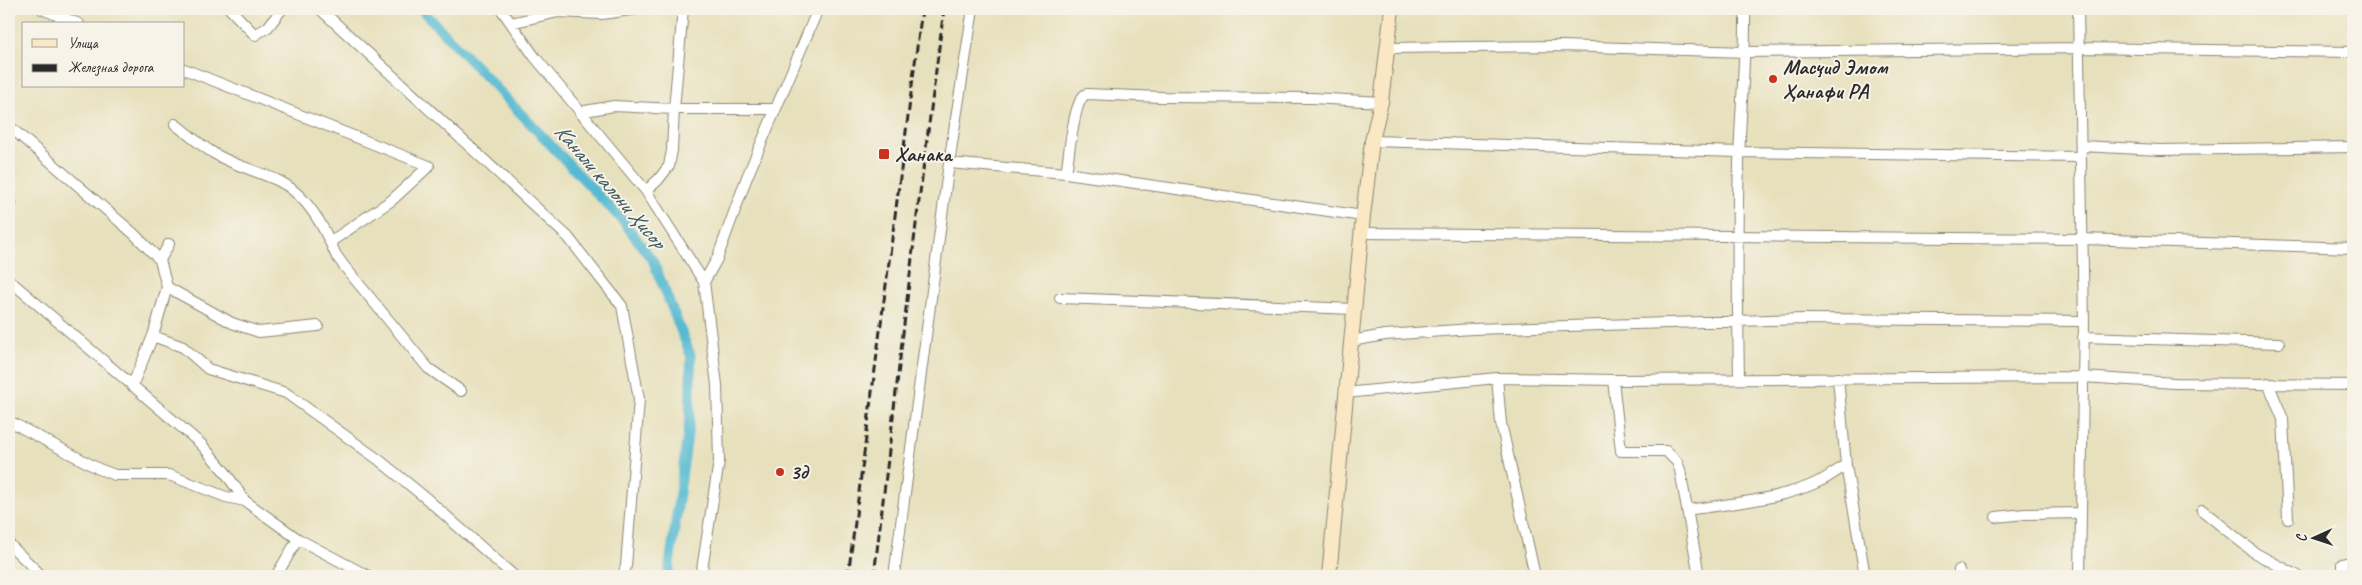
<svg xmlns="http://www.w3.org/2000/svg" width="2362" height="585" font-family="Caveat,sans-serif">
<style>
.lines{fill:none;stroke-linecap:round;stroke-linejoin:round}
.canal{stroke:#54bad2;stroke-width:10}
.street-casing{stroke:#898674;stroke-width:12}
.secondary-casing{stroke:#898674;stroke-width:16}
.street{stroke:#fff;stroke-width:10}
.secondary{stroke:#fae7c3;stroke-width:14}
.rail{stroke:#2b2b2b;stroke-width:3;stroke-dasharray:8 4;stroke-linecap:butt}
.poi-dot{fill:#c8321e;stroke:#f7f3e8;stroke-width:2}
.labels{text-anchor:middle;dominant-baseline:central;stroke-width:4;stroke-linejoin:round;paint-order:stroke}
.poi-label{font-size:21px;font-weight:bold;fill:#2b2b2b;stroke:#f7f3e8;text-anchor:start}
.water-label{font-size:22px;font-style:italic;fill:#37565d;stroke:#f7f3e8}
</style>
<rect width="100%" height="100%" fill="#f7f3e8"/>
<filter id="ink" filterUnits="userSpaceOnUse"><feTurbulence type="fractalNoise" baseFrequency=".02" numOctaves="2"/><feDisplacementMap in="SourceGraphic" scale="10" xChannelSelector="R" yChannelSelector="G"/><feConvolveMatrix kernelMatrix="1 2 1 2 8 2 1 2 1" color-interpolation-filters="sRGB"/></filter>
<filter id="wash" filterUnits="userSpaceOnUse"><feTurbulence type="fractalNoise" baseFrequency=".0096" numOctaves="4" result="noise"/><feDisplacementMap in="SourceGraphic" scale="20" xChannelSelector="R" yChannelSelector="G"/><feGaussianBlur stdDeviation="1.12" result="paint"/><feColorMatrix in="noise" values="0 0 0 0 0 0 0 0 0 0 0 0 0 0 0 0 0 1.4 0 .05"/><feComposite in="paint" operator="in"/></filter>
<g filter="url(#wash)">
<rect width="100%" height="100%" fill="#e7e0bc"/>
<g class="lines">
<path class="canal" d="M421 9 623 221 653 261 691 356 690 417 668 576"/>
</g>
</g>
<g filter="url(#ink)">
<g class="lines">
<defs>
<path id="street" d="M42 9 79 24
M230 9 255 35 268 27 282 9
M320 9 568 237 622 306 639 399 626 566 623 576
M501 9 534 56 646 191 704 282 717 385 719 461 701 576
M2078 9 2084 321 2080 576
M511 23 558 12 602 14 638 9
M1387 48 1561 46 1746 52 2078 48 2353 52
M581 114 585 111 614 106 674 109H775
M175 124C188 134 201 146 215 154 235 166 258 171 279 181 303 193 319 218 330 242L392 200 429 166 184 69
M9 126 133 233 160 260 167 287 153 336 132 386
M1372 141 1739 152 2081 157
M2081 146 2160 150 2353 147
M949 163 1066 173 1363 216
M1066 173C1069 158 1073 100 1086 94L1162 97 1312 98 1381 102
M646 191 658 180 669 166 672 150 674 109 683 9
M9 201 11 203
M1361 233 2082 239 2353 248
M330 242 336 255 344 266 428 368 461 391
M160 260 169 244
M9 280 201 444 225 472 245 501
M704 282 717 259 747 177 818 9
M167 287 232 323 259 332 318 326
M1060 298 1355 309
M153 336 183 347 208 369 286 393 379 460 427 499 514 576
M2083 337 2279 343
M1351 341 1385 335 1472 329 1803 319 2084 321
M1497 378 1501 423 1535 576
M1838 378 1846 465 1865 576
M1739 379C1738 308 1736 237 1739 165 1740 113 1746 61 1745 9
M1613 380 1621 451H1666L1677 462 1680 470 1699 576
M2268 383 2283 419 2288 519
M1345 393 1497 378 1613 380 2083 377 2175 383 2353 385
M9 421 99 469 115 475H169L226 497 245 501 298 539 368 576
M1687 510C1727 504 1785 499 1820 481 1829 477 1838 470 1846 465
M2202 510 2255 553 2298 576
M1996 517 2025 514 2081 513
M9 544 42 576
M1959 570V576
M276 576 298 539
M894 576 949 163 973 9
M2342 576V564L2353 561"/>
<path id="secondary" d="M1329 576 1363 216 1372 141 1381 102 1392 9"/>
</defs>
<use href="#street" class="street-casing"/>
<use href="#secondary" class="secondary-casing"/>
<use href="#street" class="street"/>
<use href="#secondary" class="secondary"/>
<path class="rail" d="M848 576 922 9
M874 576 917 216 944 9"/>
</g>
</g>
<g class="poi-dot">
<circle cx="1773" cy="79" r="5"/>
<rect x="878" y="148" width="12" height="12" rx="2.5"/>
<circle cx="780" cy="472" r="5"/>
</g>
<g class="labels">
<g class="poi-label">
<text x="1783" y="67">Масҷид Эмом<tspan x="1783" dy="24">Ҳанафи РА</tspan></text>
<text x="895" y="154">Ханака</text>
<text x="790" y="472">3д</text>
</g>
<g class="water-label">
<text transform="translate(610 186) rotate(49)">Канали калони Ҳисор</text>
</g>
</g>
<rect width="2362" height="585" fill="none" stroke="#f7f3e8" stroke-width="30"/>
<rect x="22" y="22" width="162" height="65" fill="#f7f3e8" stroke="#a5a39c"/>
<rect x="32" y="39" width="25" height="8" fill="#fae7c3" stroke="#a5a39c"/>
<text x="68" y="48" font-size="15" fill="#2b2b2b">Улица</text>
<rect x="32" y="64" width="25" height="8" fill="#2b2b2b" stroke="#a5a39c"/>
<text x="68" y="72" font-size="15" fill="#2b2b2b">Железная дорога</text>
<g transform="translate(2314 538) rotate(267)" stroke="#f7f3e8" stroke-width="4" paint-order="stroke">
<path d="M0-4L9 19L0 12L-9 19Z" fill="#2b2b2b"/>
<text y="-8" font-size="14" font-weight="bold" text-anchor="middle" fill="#2b2b2b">С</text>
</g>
</svg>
